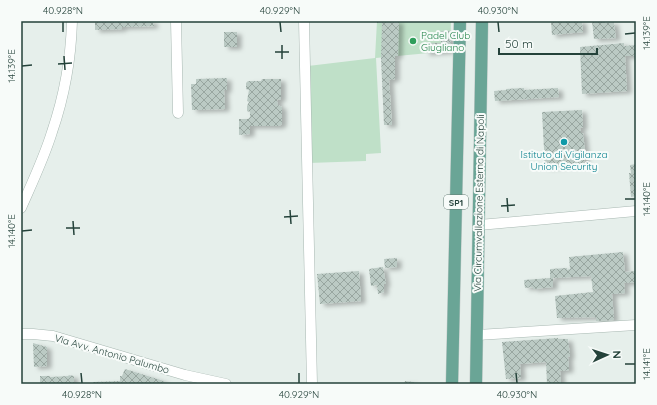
<svg xmlns="http://www.w3.org/2000/svg" width="657" height="405" font-family="Quicksand,sans-serif">
<style>
.grass{fill:#bfe0c8}
.building{fill:url(#building-cross-hatch);filter:url(#shadow)}
.lines{fill:none;stroke-linecap:round;stroke-linejoin:round}
.minor-casing{stroke:#a8b8b2;stroke-width:11}
.primary-casing{stroke:#c2cac8;stroke-width:13}
.minor{stroke:#fff;stroke-width:10}
.primary{stroke:#6aa596;stroke-width:12}
.ticks{fill:none;stroke:#24423a;stroke-width:1.5}
.leisure-dot{fill:#2e9e5b;stroke:#f7fbf9;stroke-width:1.5}
.culture-dot{fill:#0f9aa8;stroke:#f7fbf9;stroke-width:1.5}
.labels{text-anchor:middle;dominant-baseline:central;stroke-width:4;stroke-linejoin:round;paint-order:stroke}
.shield{fill:#f7fbf9;stroke:#637a73;stroke-width:1}
.shield-label{font-size:9px;font-weight:bold;fill:#24423a}
.leisure-label{font-size:10px;fill:#27864d;stroke:#f7fbf9;text-anchor:start}
.culture-label{font-size:10px;fill:#0d838f;stroke:#f7fbf9}
.street-label{font-size:10px;fill:#24423a;stroke:#f7fbf9}
.neatline{fill:none;stroke:#24423a;stroke-width:1.5}
.ticks-label{font-size:10px;text-anchor:middle;fill:#24423a}
</style>
<defs>
<pattern id="building-cross-hatch" width="8" height="8" patternUnits="userSpaceOnUse"><rect width="8" height="8" fill="#bbcac4"/><path d="M0 0l8 8M0 8l8-8" fill="none" stroke="#98a6a0"/></pattern>
<filter id="shadow"><feDropShadow dx="4.5" dy="2.5" stdDeviation="2" flood-color="#0004"/></filter>
</defs>
<rect width="100%" height="100%" fill="#e6efeb"/>
<path class="grass" d="M377 21H451L450 51 376 58 381 153 366 154V161L309 163 308 66 375 58Z"/>
<path class="building" d="M95 21H153L154 26 122 27V29L95 30Z
M377 21H399L398 56H395V79L389 80 392 125H384L381 58 382 23H377Z
M551 21H582L583 32 552 35Z
M592 21H605V23L614 22 616 38 594 39Z
M441 31H451L450 51 425 53V43H441Z
M224 32H237V47H224Z
M624 43V46L635 45V56H625L627 91 582 94 580 47Z
M227 78V90H224L225 109 192 110 191 84H196V79Z
M262 79H281V99L277 100 278 105 282 107V124L279 126H250V134L239 135V119H248L250 117V112L247 111V106L249 102 247 101 249 90 246 89V83L248 81H261Z
M524 88V90L558 88 559 97 495 101 494 91 506 90V89Z
M582 110 583 127 580 128 581 133H583L585 151 584 164 545 167 542 112Z
M636 164V196L631 197 629 173H631L630 165Z
M623 252 625 272 636 271V282L624 283 625 293 612 294 614 320 596 321V317L557 318 555 296 593 292 591 276 553 278V287L533 289V287L525 288 524 280 550 278V269L567 268V270L570 269 569 257Z
M397 258V267L385 268 384 259Z
M383 267 386 284H384V292L378 294 377 285 371 286 369 269Z
M359 271 361 301 320 304 317 274Z
M558 338V339H568L570 356 568 357 569 370 560 371 561 384H547L546 362 520 364 521 378 506 379 502 342Z
M33 343 47 347V366L34 367Z
M125 369 164 381V384L141 383V384H93V382L120 381V376H122Z
M68 375 74 376V384H40V376H50V377L69 376Z
M405 381 414 382V384H404Z"/>
<g class="lines">
<defs>
<path id="minor" d="M176 21 178 113
M304 21 312 384
M21 208C32 183 44 158 52 132 64 97 71 58 72 21
M479 225 636 211
M21 334H33L53 336 185 375 226 384
M477 335 636 325"/>
<path id="primary" d="M452 384 460 21
M476 384 482 21"/>
</defs>
<use href="#minor" class="minor-casing"/>
<use href="#primary" class="primary-casing"/>
<use href="#minor" class="minor"/>
<use href="#primary" class="primary"/>
</g>
<path class="ticks" d="M63 22V32M280 22 281 32M498 22 499 32M625 34 635 33M282 45V59M275 52H289M64 56 65 70M58 64 72 63M22 66 32 65M507 198 508 212M625 199H635M501 206 515 205M290 210 291 224M284 217 298 216M73 221 74 235M66 228H80M22 231 32 230M625 364H635M81 373 82 383M299 373V383M516 373 517 383"/>
<circle class="leisure-dot" cx="413" cy="41" r="4"/>
<circle class="culture-dot" cx="564" cy="142" r="4"/>
<g class="labels">
<rect class="shield" x="444" y="195" width="24" height="14" rx="3"/>
<g class="shield-label">
<text x="456" y="202">SP1</text>
</g>
<g class="leisure-label">
<text x="421" y="35">Padel Club<tspan x="421" dy="12">Giugliano</tspan></text>
</g>
<g class="culture-label">
<text x="564" y="154">Istituto di Vigilanza<tspan x="564" dy="12">Union Security</tspan></text>
</g>
<g class="street-label">
<text transform="translate(479 203) rotate(-89)">Via Circumvallazione Esterna di Napoli</text>
<text transform="translate(112 354) rotate(16)">Via Avv. Antonio Palumbo</text>
</g>
</g>
<rect width="657" height="405" fill="none" stroke="#f7fbf9" stroke-width="44"/>
<g transform="translate(607 355) rotate(87)" stroke="#f7fbf9" stroke-width="3" paint-order="stroke">
<path d="M0-3L7 15L0 10L-7 15Z" fill="#24423a"/>
<text y="-6" font-size="11" font-weight="bold" text-anchor="middle" fill="#24423a">N</text>
</g>
<path d="M499 48v6h98v-6" fill="none" stroke="#24423a" stroke-width="2"/>
<text x="505" y="48" font-size="12" fill="#24423a" stroke="#f7fbf9" stroke-width="3" paint-order="stroke">50 m</text>
<rect x="22" y="22" width="613" height="361" class="neatline"/>
<g class="ticks-label">
<text x="63" y="14">40.928°N</text>
<text x="280" y="14">40.929°N</text>
<text x="498" y="14">40.930°N</text>
<text transform="translate(646 33) rotate(-90)" y="4">14.139°E</text>
<text transform="translate(11 66) rotate(-90)" y="4">14.139°E</text>
<text transform="translate(646 199) rotate(-90)" y="4">14.140°E</text>
<text transform="translate(11 231) rotate(-90)" y="4">14.140°E</text>
<text transform="translate(646 364) rotate(-90)" y="4">14.141°E</text>
<text x="82" y="398">40.928°N</text>
<text x="299" y="398">40.929°N</text>
<text x="517" y="398">40.930°N</text>
</g>
</svg>
